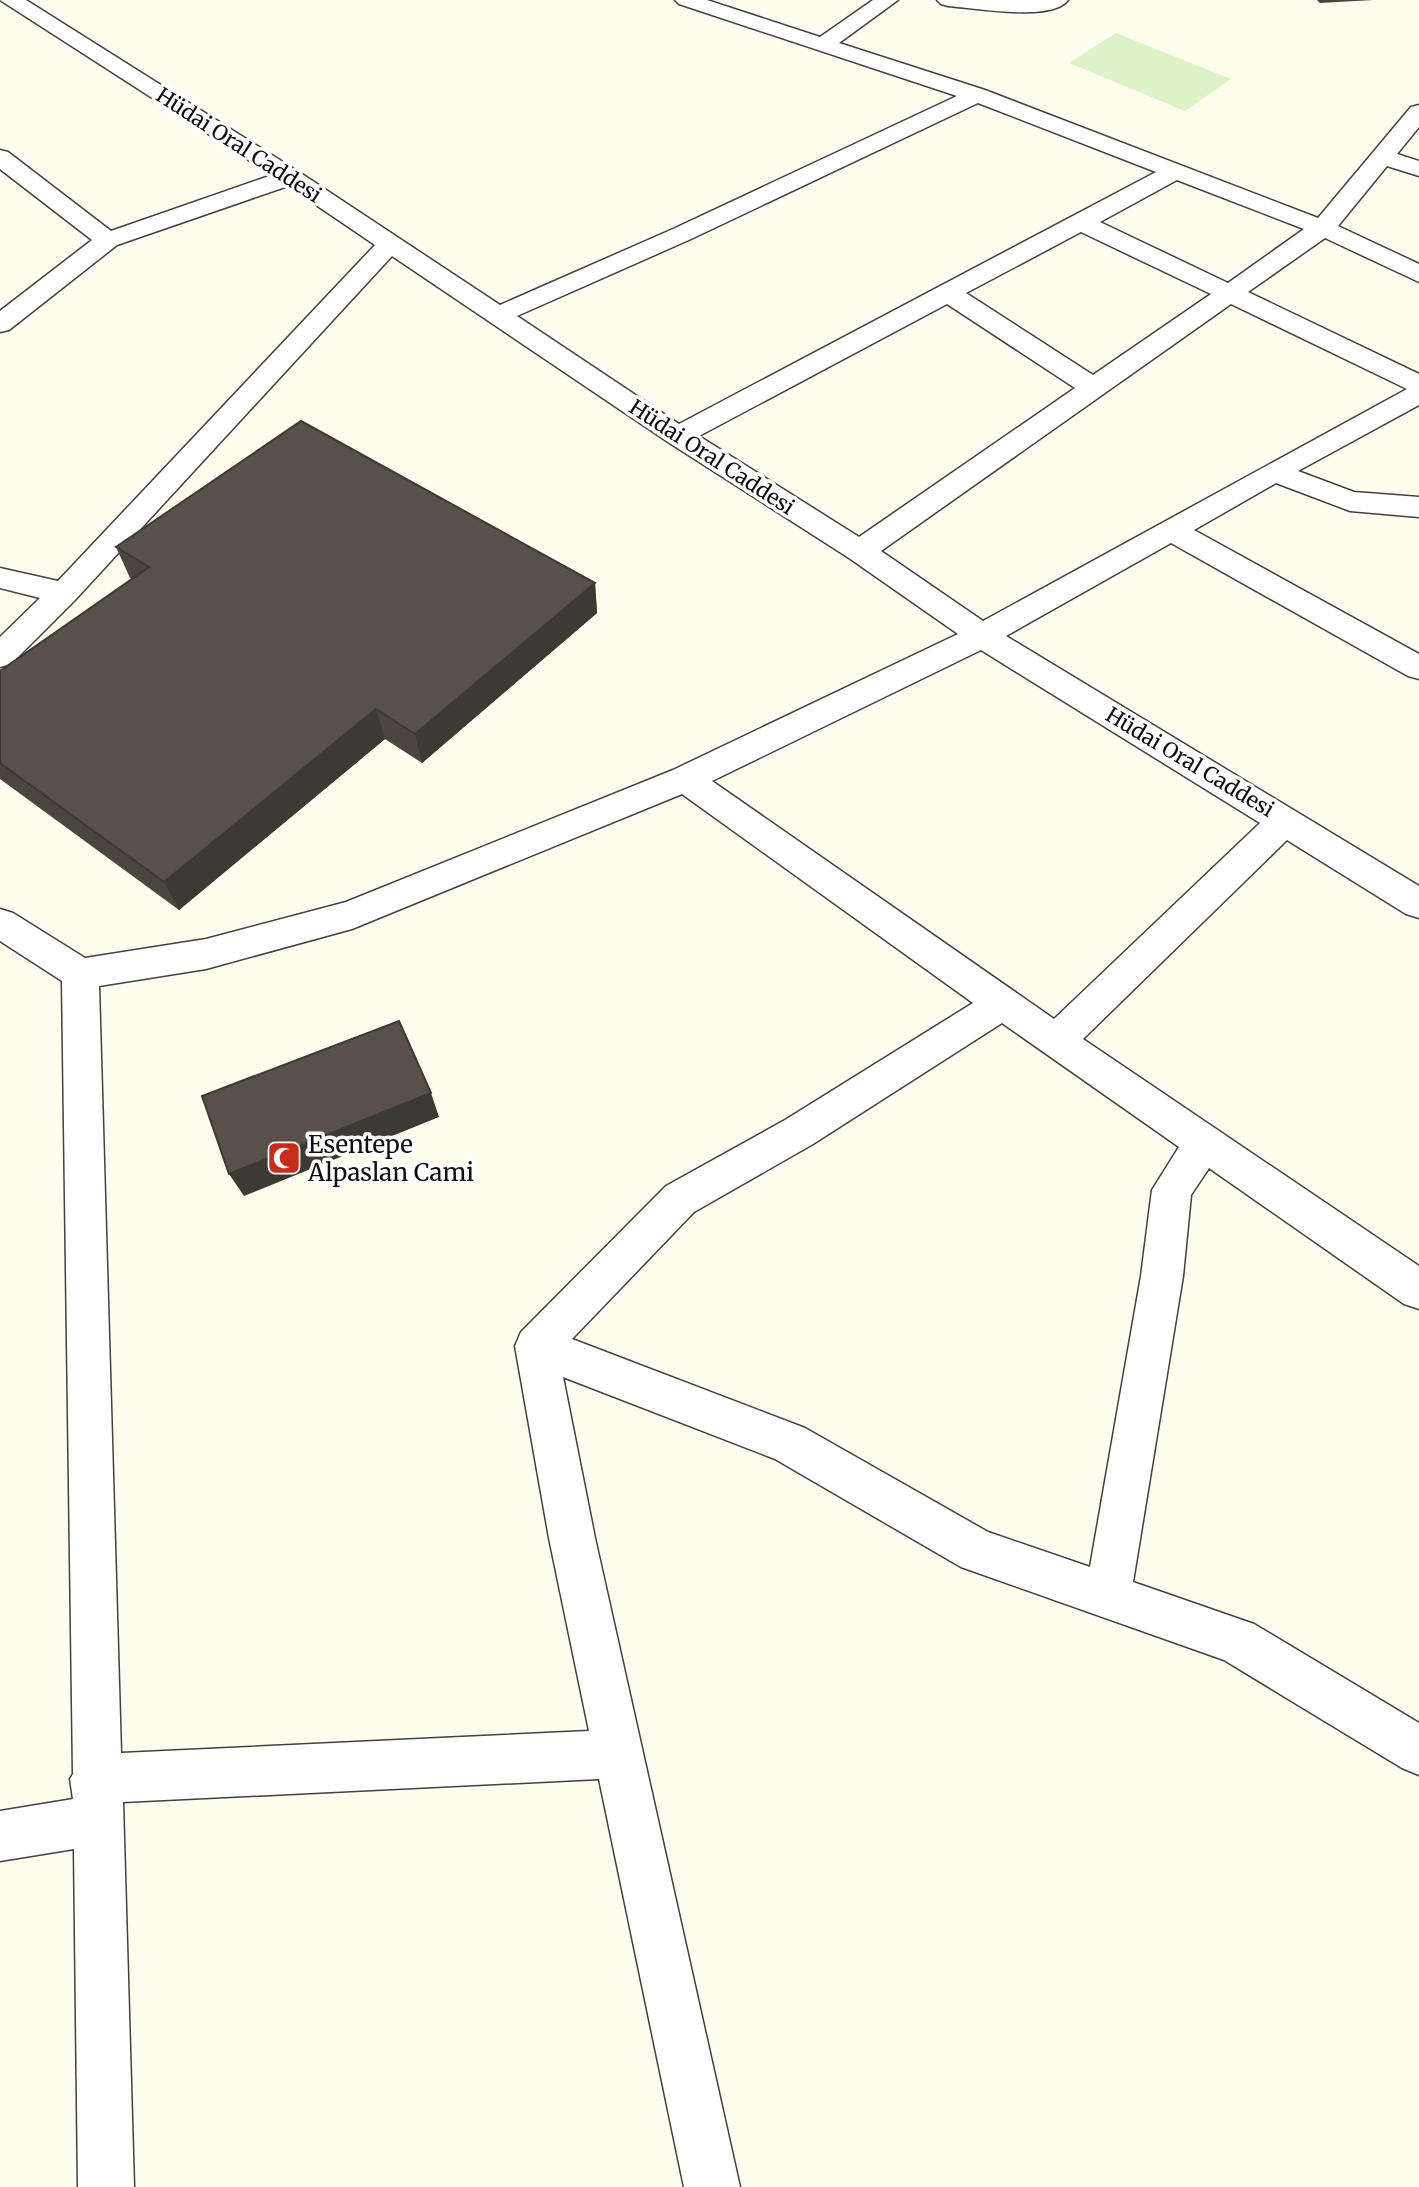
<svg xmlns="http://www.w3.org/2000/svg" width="1419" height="2187" font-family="Merriweather,serif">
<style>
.pitch{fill:#ddf3c7}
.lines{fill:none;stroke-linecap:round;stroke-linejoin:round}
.minor-casing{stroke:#414141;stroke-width:3}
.minor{fill:#fff;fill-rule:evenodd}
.wall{fill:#4b463f}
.shaded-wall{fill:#3d3933}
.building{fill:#575149;stroke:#3d3933;stroke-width:2}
.labels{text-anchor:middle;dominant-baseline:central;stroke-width:7;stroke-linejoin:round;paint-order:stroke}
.far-street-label{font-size:21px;fill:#0e0e0e;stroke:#fff}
.poi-label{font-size:24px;fill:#0e0e0e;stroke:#fff;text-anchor:start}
</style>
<rect width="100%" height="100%" fill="#fffeee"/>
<path class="pitch" d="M1116 33 1231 79 1185 111 1069 63Z"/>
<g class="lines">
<defs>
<path id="minor" d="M0 0H26L299 172 500 305 673 229 957 96 679 4 675 0H707L820 37 873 0H898L839 43 985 90 1318 218 1411 107 1419 105V127L1397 154 1419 161V176L1387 166 1338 226 1419 264V282L1325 238 1248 292 1419 374V405L1298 471 1354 492 1419 497V517L1350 511 1276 483 1194 530 1419 654V679L1408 676 1171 543 1006 636 1419 886V918L1406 914 1287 840 1083 1039 1419 1266V1309L1404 1304 1209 1168 1191 1195 1183 1276 1133 1582 1254 1624 1419 1723V1775L1402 1768 1224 1660 961 1567 775 1459 563 1377 595 1538 740 2187H684L599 1779 123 1802 134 2187H78L74 1849 0 1861V1811L73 1799 70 1779 73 1774 62 981 0 941V909L13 913 85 958 206 939 346 902 673 770 958 634 849 558 668 442 392 256 75 600 11 664 0 667V637L40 598 0 588V568L58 581 375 245 288 186 117 245 9 330 0 332V311L92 240 0 169V150L8 152 111 231 272 175ZM978 103 1156 172 679 424 517 316 691 239ZM1177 180 1304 229 1228 283 1100 222ZM1081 232 1211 294 1093 375 966 293ZM947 304 1075 388 859 537 699 436ZM1231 304 1407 389 983 621 881 551ZM981 650 1260 823 1054 1019 712 781ZM682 794 973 1003 785 1120 666 1186 521 1332 515 1346 549 1538 589 1731 121 1753 99 986 206 969 352 929ZM1002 1023 1179 1147 1152 1190 1141 1276 1090 1567 988 1532 805 1428 572 1339 694 1212 813 1144Z
M937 0H1068C1052 22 974 8 948 6L941 4Z"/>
</defs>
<use href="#minor" class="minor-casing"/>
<use href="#minor" class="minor"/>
</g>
<path class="wall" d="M1317 0H1374L1320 3Z
M116 547 595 583 597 613 422 763 385 739 179 910 0 779V671L132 579 130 578Z"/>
<path class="shaded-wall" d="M595 583 597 613 422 763 415 734Z
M376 709 385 739 179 910 164 882Z
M431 1093 439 1117 244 1196 229 1174Z"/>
<path class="building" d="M301 421 595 583 415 734 376 709 164 882 0 763V671L149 567 116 547Z
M399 1021 431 1093 229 1174 202 1096Z"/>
<defs>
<symbol id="mosque-square" viewBox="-11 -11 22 22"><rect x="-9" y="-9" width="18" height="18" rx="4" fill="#c82d1b" stroke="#fff"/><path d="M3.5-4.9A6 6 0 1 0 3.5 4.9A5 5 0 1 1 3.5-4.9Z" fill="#fff"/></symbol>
</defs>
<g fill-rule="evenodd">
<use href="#mosque-square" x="265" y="1139" width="38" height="38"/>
</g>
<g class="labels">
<g class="far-street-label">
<text transform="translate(239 145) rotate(33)">Hüdai Oral Caddesi</text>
<text transform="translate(712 457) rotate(33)">Hüdai Oral Caddesi</text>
<text transform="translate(1190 762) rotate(31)">Hüdai Oral Caddesi</text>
</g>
<g class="poi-label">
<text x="308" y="1144">Esentepe<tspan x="308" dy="28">Alpaslan Cami</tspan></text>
</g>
</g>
</svg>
